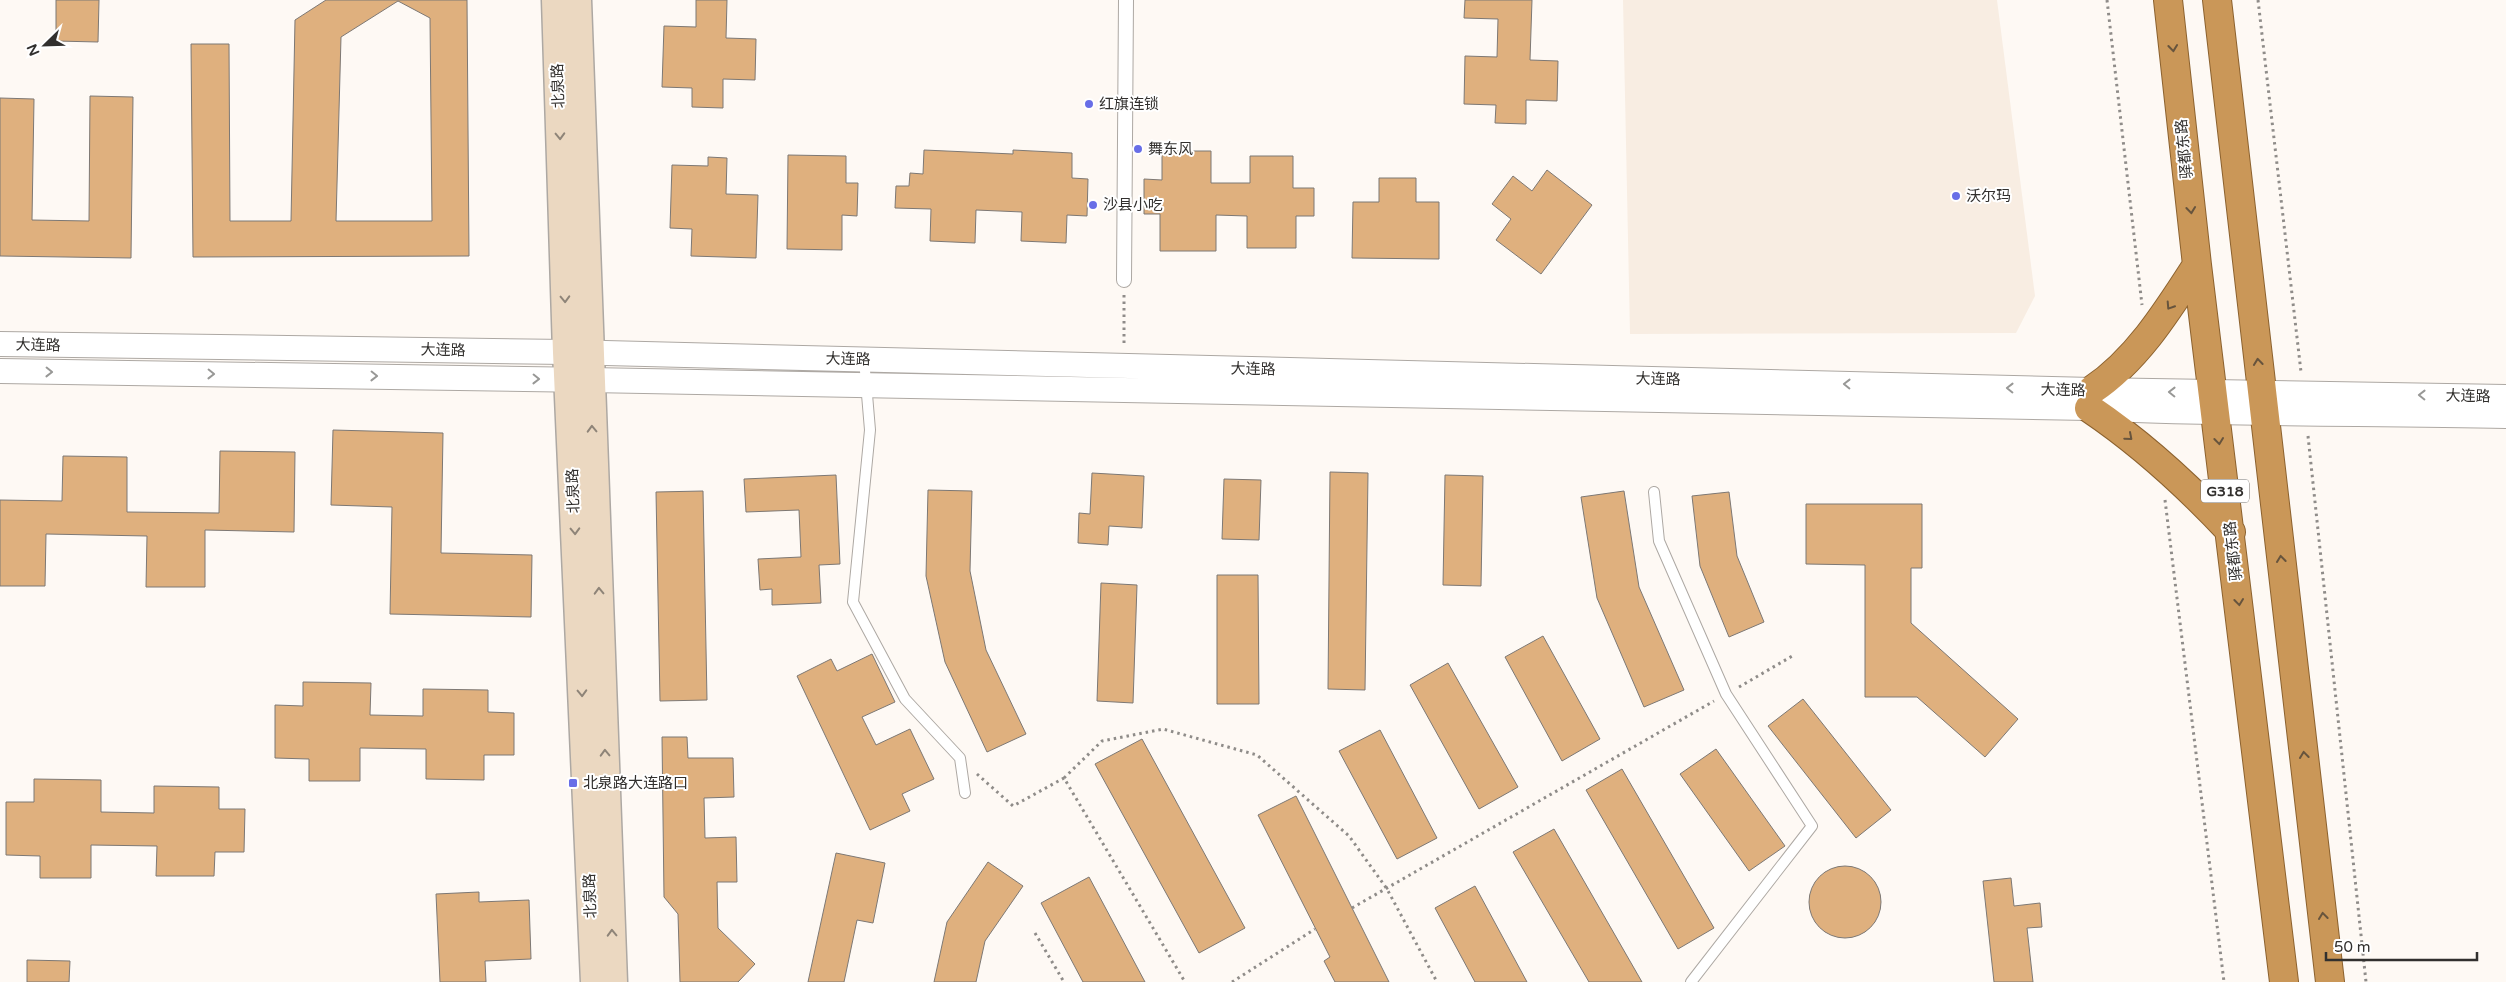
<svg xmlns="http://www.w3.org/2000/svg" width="2506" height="982" font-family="'Varela Round','Noto Sans SC',sans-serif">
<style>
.built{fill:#f8ede2}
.building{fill:#dfb07e;stroke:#7d7874;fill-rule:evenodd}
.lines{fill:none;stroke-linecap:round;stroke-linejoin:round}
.service-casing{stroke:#ada8a3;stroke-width:12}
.pedestrian-casing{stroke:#ada8a3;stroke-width:16}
.tertiary-casing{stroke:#ada8a3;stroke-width:26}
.secondary-casing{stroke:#ada8a3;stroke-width:29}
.trunk-casing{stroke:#8c622f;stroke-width:30}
.path{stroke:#8f8c89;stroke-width:3;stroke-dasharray:2.5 4;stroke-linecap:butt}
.service{stroke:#fff;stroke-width:10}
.pedestrian{stroke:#fff;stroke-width:14}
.tertiary{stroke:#fff;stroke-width:24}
.secondary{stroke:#ebd8c1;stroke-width:26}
.trunk{stroke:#ca9758;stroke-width:28}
.oneway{stroke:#67543d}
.oneway2{stroke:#8e8478}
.oneway3{stroke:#989896}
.poi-dot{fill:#686ee7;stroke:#fff;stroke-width:2}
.labels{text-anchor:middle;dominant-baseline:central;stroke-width:4;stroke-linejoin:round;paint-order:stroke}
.shield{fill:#fff;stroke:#706e6d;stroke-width:1}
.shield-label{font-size:14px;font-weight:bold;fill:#32302e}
.street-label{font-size:15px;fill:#32302e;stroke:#fff}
.poi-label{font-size:15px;fill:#32302e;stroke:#fff;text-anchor:start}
</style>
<rect width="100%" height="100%" fill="#fef9f4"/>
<path class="built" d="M1623 0H1997L2035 296 2016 333 1630 334Z"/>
<path class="building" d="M56 0H99L98 42 56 41Z
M326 0H467L469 256 193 257 191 44H229L230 221H291L295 20ZM398 1 430 18 432 221H336L341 37Z
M696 0H727L726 38 756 39 755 80 723 79V108L692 107V88L662 87 664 26 696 27Z
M1465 0H1532L1530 60 1558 61 1557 101 1526 100V124L1495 123 1496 105 1464 104 1465 56 1497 57 1498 19 1464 18Z
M90 96 133 97 131 258 0 256V98L34 99 32 220 89 221Z
M924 150 1013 154V150L1072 153V178L1088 179 1087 216 1067 215 1066 243 1021 241 1022 212 976 210 975 243 930 241 931 209 895 208 896 186H909L910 173 923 174Z
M1162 151H1211V183H1250V156H1293V188H1314V216H1296V248H1247V216L1216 215V251H1160V214H1144V179L1162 180Z
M788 155 846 156V183H858L857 216 842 215V250L787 249Z
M708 157 727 158 726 194 758 195 756 258 691 256 692 229 670 228 672 165 708 166Z
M1547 170 1592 205 1541 274 1496 240 1511 219 1492 204 1513 176 1532 191Z
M1379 178H1416V202H1439V259L1352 258 1353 202H1379Z
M333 430 443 433 441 553 532 555 531 617 390 614 392 507 331 505Z
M220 451 295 452 294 532 205 530V587H146L147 536 46 534 45 586H0V500L62 501 63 456 127 457V512L219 513Z
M1330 472 1368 473 1365 690 1328 689Z
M1092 473 1144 476 1142 528 1109 526 1108 545 1078 543 1079 513 1090 514Z
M836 475 840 564 819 565 821 603 772 605V589L760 590 758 559 801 557 799 510 746 512 744 479Z
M1445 475 1483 476 1481 586 1443 585Z
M1224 479 1261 480 1259 540 1222 539Z
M928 490 972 491 970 571 986 650 1026 734 987 752 945 662 926 576Z
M703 491 707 700 660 701 656 492Z
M1624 491 1639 587 1684 690 1644 707 1597 598 1581 497Z
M1729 492 1737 556 1764 622 1729 637 1700 566 1692 496Z
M1806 504H1922V568H1911V623L2018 719 1985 757 1917 697H1865V565L1806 564Z
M1217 575H1258L1259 704H1217Z
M1101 583 1137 585 1133 703 1097 701Z
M1543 636 1600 739 1562 761 1505 657Z
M872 654 895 702 862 717 876 745 910 729 934 779 902 794 910 811 870 830 797 676 831 659 837 671Z
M1448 663 1518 787 1479 809 1410 685Z
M303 682 371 683 370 715 423 716V689L488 690V712L514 713V755H484V780L426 779V749L360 748V781H309V759L275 758V705L303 706Z
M1803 699 1891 810 1856 838 1768 726Z
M1380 730 1437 838 1397 859 1339 751Z
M662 737H687L688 758H733L734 797 704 798 705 838 736 837 737 882H717L718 928 755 964 738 982H680L678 914 664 897Z
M1142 739 1245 928 1199 953 1095 764Z
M1716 749 1785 846 1749 871 1680 774Z
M1622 769 1714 928 1678 949 1586 790Z
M34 779 101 780V812L154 813V786L219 787V809H245L244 852H215L214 876H156L157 846 91 845V878H40V856L6 855V802H34Z
M1296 796 1389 982H1335L1324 961 1330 957 1258 815Z
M1554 829 1642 982H1589L1513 852Z
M836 853 885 863 873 923 857 920 844 982H808Z
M988 862 1023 886 985 941 976 982H934L947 922Z
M1809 902a36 36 0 1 1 72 0a36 36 0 1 1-72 0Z
M1089 877 1145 982H1083L1041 903Z
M2011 878 2014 906 2040 903 2042 927 2027 928 2033 982H1994L1983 881Z
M1475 886 1527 982H1475L1435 908Z
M479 892V902L529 900 531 959 485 961 486 982H440L436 894Z
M27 960 70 961 69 982H27Z"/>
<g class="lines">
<defs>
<path id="service" d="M864 359 870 430 853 602 905 699 960 758 965 793
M1654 492 1659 541 1726 694 1812 826 1691 982"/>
<path id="pedestrian" d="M1124 280 1126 0"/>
<path id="tertiary" d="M0 344 566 352 2092 390 2506 397
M0 371 590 380 2089 408C2228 415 2367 413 2506 416"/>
<path id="secondary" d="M555 0 566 352 594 982
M578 0 614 982"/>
<path id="trunk" d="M2168 0 2197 265 2284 982
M2217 0 2330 982
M2092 390C2137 360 2168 310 2197 265
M2089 408C2141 443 2188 486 2231 532"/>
</defs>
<use href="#service" class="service-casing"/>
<use href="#pedestrian" class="pedestrian-casing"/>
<use href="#tertiary" class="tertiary-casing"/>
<use href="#secondary" class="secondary-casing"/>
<use href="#trunk" class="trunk-casing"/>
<path class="path" d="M2107 0 2142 305
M2258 0 2301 372
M1124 295V344
M2308 436 2366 982
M2165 500 2224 982
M1739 687 1794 655
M977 774 1013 806 1064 778 1185 982
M1064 778 1102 741 1163 729 1257 755 1349 836 1387 889 1437 982
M1352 908 1714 701
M1035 933 1064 982
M1232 982 1315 929"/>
<use href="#service" class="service"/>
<use href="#pedestrian" class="pedestrian"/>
<use href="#tertiary" class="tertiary"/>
<use href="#secondary" class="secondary"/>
<use href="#trunk" class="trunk"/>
</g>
<defs><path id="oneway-chevron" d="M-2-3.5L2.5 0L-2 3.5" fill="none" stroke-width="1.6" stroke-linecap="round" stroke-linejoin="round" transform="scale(1.25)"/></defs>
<g class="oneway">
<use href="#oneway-chevron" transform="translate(2173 48) rotate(84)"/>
<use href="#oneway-chevron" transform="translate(2191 210) rotate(84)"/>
<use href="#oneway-chevron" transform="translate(2170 306) rotate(123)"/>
<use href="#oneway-chevron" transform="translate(2258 362) rotate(-96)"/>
<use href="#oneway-chevron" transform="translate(2129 437) rotate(41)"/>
<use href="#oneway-chevron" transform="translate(2219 441) rotate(83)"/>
<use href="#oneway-chevron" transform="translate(2281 559) rotate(-97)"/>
<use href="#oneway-chevron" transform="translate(2239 602) rotate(83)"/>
<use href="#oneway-chevron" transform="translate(2304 755) rotate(-97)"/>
<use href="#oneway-chevron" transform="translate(2323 916) rotate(-97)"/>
</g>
<g class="oneway2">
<use href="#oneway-chevron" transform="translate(560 136) rotate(88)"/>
<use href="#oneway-chevron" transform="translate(565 299) rotate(88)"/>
<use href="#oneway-chevron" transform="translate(592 429) rotate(-92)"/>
<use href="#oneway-chevron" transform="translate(575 531) rotate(88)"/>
<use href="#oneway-chevron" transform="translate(599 591) rotate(-92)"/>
<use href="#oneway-chevron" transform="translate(582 693) rotate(88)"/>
<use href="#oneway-chevron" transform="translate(605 753) rotate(-92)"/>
<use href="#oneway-chevron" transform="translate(612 933) rotate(-92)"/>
</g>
<g class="oneway3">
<use href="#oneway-chevron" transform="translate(49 372) rotate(1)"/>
<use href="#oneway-chevron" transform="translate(211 374) rotate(1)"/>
<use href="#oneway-chevron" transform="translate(374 376) rotate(1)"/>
<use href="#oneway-chevron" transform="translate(536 379) rotate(1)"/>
<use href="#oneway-chevron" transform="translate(1847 384) rotate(-179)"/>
<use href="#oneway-chevron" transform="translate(2010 388) rotate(-179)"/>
<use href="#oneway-chevron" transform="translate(2172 392) rotate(-179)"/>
<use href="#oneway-chevron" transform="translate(2422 395) rotate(-179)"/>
</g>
<g class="poi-dot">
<circle cx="1089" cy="104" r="5"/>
<circle cx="1138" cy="149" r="5"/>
<circle cx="1956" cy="196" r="5"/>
<circle cx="1093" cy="205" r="5"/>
<rect x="568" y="778" width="10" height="10" rx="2.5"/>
</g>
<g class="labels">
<rect class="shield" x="2201" y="479.5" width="48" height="23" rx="4"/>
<g class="shield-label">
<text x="2225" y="491">G318</text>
</g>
<g class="street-label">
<text transform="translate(558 86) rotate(-92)">北泉路</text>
<text transform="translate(2184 149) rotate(-96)">驿都东路</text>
<text transform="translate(38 345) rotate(1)">大连路</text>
<text transform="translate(443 350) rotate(1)">大连路</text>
<text transform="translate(848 359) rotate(1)">大连路</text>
<text transform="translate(1253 369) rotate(1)">大连路</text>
<text transform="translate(1658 379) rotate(1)">大连路</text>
<text transform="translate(2063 390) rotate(1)">大连路</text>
<text transform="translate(2468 396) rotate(1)">大连路</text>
<text transform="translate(573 491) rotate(-92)">北泉路</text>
<text transform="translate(2233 551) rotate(-97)">驿都东路</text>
<text transform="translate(590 896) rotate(-92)">北泉路</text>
</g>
<g class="poi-label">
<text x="1099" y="104">红旗连锁</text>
<text x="1148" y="149">舞东风</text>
<text x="1966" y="196">沃尔玛</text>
<text x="1103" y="205">沙县小吃</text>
<text x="583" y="783">北泉路大连路口</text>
</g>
</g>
<g transform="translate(45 45) rotate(247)" stroke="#ffffff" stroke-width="4" paint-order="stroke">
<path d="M0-4L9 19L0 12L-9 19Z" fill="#32302e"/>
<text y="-8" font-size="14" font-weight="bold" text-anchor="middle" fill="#32302e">N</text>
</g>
<path d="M2326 952v8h151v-8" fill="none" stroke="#32302e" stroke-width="2.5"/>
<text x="2334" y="952" font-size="15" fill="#32302e" stroke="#ffffff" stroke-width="4" paint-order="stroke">50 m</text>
</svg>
